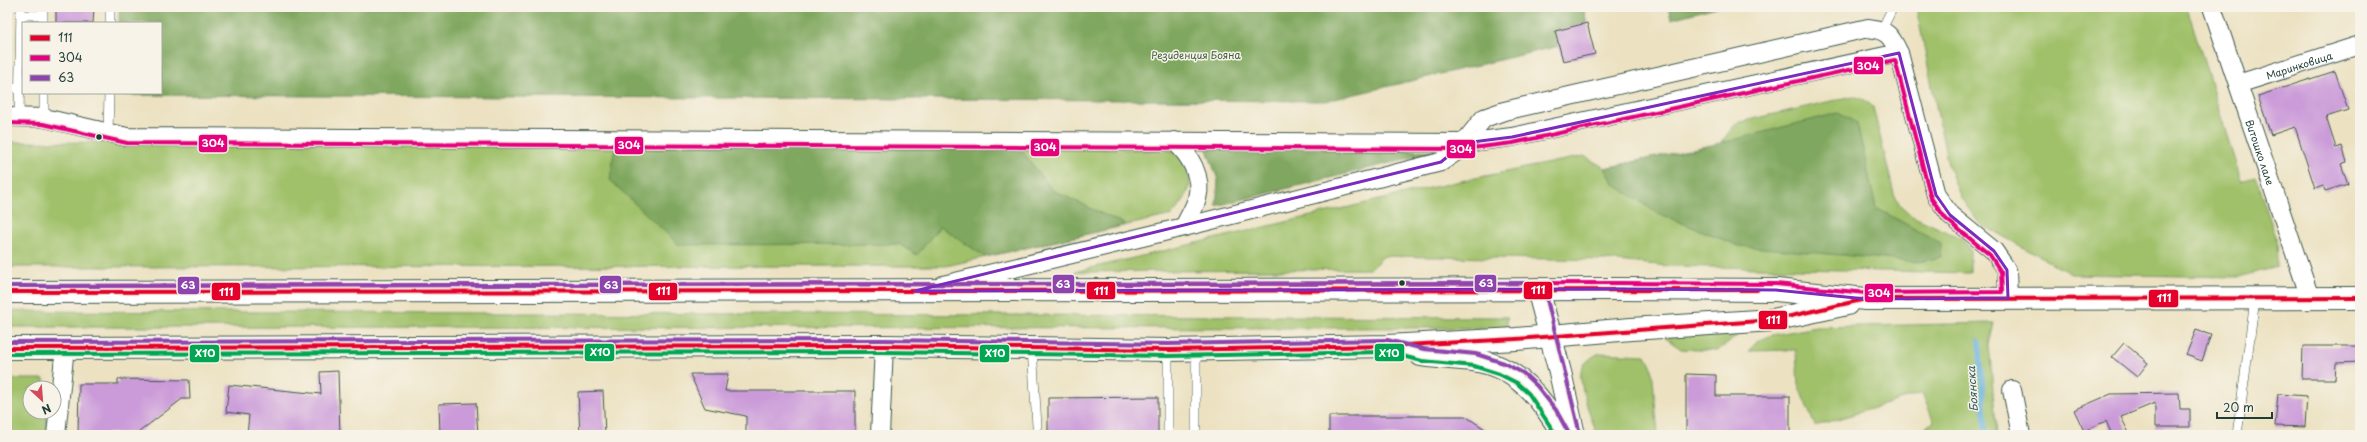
<svg xmlns="http://www.w3.org/2000/svg" width="2367" height="442" font-family="'Playpen Sans',sans-serif">
<style>
.green{fill:#a0c16a;stroke:#607f4f}
.forest{fill:#80a75e;stroke:#507249}
.lines{fill:none;stroke-linecap:round;stroke-linejoin:round}
.stream{stroke:#65b1de;stroke-width:5.5}
.building{fill:#ca9ad9}
.service-casing{stroke:#3e5649;stroke-width:10}
.minor-casing{stroke:#3e5649;stroke-width:20}
.tertiary-casing{stroke:#3e5649;stroke-width:24}
.trunk-casing{stroke:#3e5649;stroke-width:24}
.service{stroke:#fff;stroke-width:9}
.minor{stroke:#fff;stroke-width:18}
.tertiary{stroke:#fff;stroke-width:22}
.trunk{stroke:#fff;stroke-width:22}
.bus-1-casing{stroke:#f7f3e8;stroke-width:7}
.bus-2-casing{stroke:#f7f3e8;stroke-width:7}
.bus-3-casing{stroke:#f7f3e8;stroke-width:7}
.bus-4-casing{stroke:#f7f3e8;stroke-width:7}
.bus-1{stroke:#e4002b;stroke-width:4}
.bus-2{stroke:#e5007d;stroke-width:4}
.bus-3{stroke:#8e44ad;stroke-width:4}
.bus-4{stroke:#00a651;stroke-width:4}
.marked{fill:none;stroke:#7b2cbf;stroke-width:3;stroke-linejoin:round}
.bus-dot{fill:#1f3d34;stroke:#f7f3e8;stroke-width:1.5}
.labels{text-anchor:middle;dominant-baseline:central;stroke-width:3;stroke-linejoin:round;paint-order:stroke}
.park-label{font-size:10px;fill:#3f5e42;stroke:#f7f3e8}
.street-label{font-size:10px;fill:#1f3d34;stroke:#f7f3e8}
.water-label{font-size:11px;font-style:italic;fill:#305a5e;stroke:#f7f3e8}
.line-badge{stroke:#f7f3e8;stroke-width:1.5}
.badge-label{font-size:11px;text-anchor:middle;font-weight:bold;fill:#fff}
</style>
<rect width="100%" height="100%" fill="#f7f3e8"/>
<filter id="ink" filterUnits="userSpaceOnUse"><feTurbulence type="fractalNoise" baseFrequency=".025" numOctaves="2"/><feDisplacementMap in="SourceGraphic" scale="8" xChannelSelector="R" yChannelSelector="G"/><feConvolveMatrix kernelMatrix="1 2 1 2 8 2 1 2 1" color-interpolation-filters="sRGB"/></filter>
<filter id="wash" filterUnits="userSpaceOnUse"><feTurbulence type="fractalNoise" baseFrequency=".012" numOctaves="4" result="noise"/><feDisplacementMap in="SourceGraphic" scale="16" xChannelSelector="R" yChannelSelector="G"/><feGaussianBlur stdDeviation="0.9" result="paint"/><feColorMatrix in="noise" values="0 0 0 0 0 0 0 0 0 0 0 0 0 0 0 0 0 1.4 0 .05"/><feComposite in="paint" operator="in"/></filter>
<g filter="url(#wash)">
<rect width="100%" height="100%" fill="#ece2c2"/>
<path class="green" d="M1916 7H2187L2241 181 2255 177 2276 237 2277 267 2239 277 2071 274 1979 223 1961 198 1948 165Z
M1853 96 1865 100 1873 107 1894 194 1900 205 1912 216 1963 239 1970 250V273L1669 266 1606 260 1384 256 1370 269 1074 272 1451 183 1584 156 1605 168 1721 143 1736 123Z
M7 142 1018 146 1176 151C1196 178 1194 190 1172 215L946 266 7 267Z
M7 311 1507 317V328L7 327Z
M1994 323 1989 345 1997 435H1917L1922 429 1934 422 1922 393 1815 426 1798 385 1796 350 1748 351 1758 341 1772 335 1817 327Z
M1746 328 1726 345 1716 351 1681 349 1664 337Z
M1599 353 1646 355 1652 368 1658 435H1597C1593 422 1576 379 1582 368 1585 361 1593 357 1599 353Z
M7 379H44L45 388H30V412H46L48 435H7Z"/>
<path class="forest" d="M119 7H1583L1587 23 1556 31 1559 46 1326 101 117 95V93H161V23H119Z
M1668 7H1717L1671 19Z
M1838 113 1857 123 1876 208 1941 243V257L1918 262 1739 246 1657 213 1614 184 1605 168 1721 143Z
M615 144 1018 146 1052 190 1126 225 985 257 940 226 917 255 899 244 679 245 610 180Z
M1206 147 1439 151 1216 206 1218 180Z"/>
<g class="lines">
<path class="stream" d="M1979 341 1986 435"/>
</g>
<g id="blocks">
<path class="building" d="M56 7H94L93 23H56Z
M1587 23 1595 54 1563 61 1555 31Z
M2335 71 2348 110 2326 117 2336 148 2342 146 2347 162 2341 164 2348 184 2325 191 2323 185 2315 188 2295 127 2271 135 2258 96Z
M2196 330 2211 335 2202 361 2186 355Z
M2124 343 2148 363 2137 377 2112 357Z
M2303 346H2360V362L2336 363 2335 379H2302Z
M338 371 340 435H247L249 415 226 412 229 385 321 394 320 372Z
M690 374H728L725 391H855V435H746V416L705 408Z
M1686 374 1716 375V396H1790V435H1686Z
M118 379 189 380 190 399H182L139 432 78 435 79 384H118Z
M603 391 605 435H580L578 392Z
M2179 393 2180 409H2190V427H2155V403L2121 417 2130 435H2112L2106 421 2084 431 2074 410 2111 394Z
M2278 394 2307 396 2305 427 2275 426Z
M1158 397V435H1048V398Z
M476 403 478 435H440L439 404Z
M1329 416H1465L1494 435H1329Z"/>
</g>
</g>
<g filter="url(#ink)">
<use href="#blocks" fill-opacity="0" stroke="#3e5649" stroke-width="1"/>
<g class="lines">
<defs>
<path id="service" d="M43 7V23
M20 15H43
M110 23V7
M1882 29 1893 7
M7 88H19
M44 93V118
M19 117 21 7
M108 133 109 93
M1032 348 1037 426
M1196 349V435
M1168 435V350
M2237 435 2255 299"/>
<g id="minor">
<path id="s1" d="M2212 7 2310 298"/>
<path id="s2" d="M2238 84 2360 45"/>
<path d="M7 117 44 118 127 137 1464 143 1512 137 1899 53"/>
<path d="M1174 141C1190 155 1203 177 1197 199 1194 209 1188 218 1184 227"/>
<path d="M943 285 1184 227 1441 162 1457 151 1484 118 1504 111 1868 28C1888 30 1891 36 1899 53L1936 195 1950 215 1994 251 2007 270 2008 298"/>
<path d="M2012 390 2021 435"/>
<path d="M56 435 65 347"/>
<path d="M880 435 884 346"/>
</g>
<path id="tertiary" d="M1538 289 1560 372 1574 435"/>
<path id="trunk" d="M7 292 1618 289 1776 290 1866 299 2360 298
M7 348 884 346 1168 350 1387 346 1516 339 1631 329 1773 320 1847 304
M1421 355C1438 358 1456 358 1473 360 1517 366 1543 399 1563 435"/>
</defs>
<use href="#service" class="service-casing"/>
<use href="#minor" class="minor-casing"/>
<use href="#tertiary" class="tertiary-casing"/>
<use href="#trunk" class="trunk-casing"/>
<use href="#service" class="service"/>
<use href="#minor" class="minor"/>
<use href="#tertiary" class="tertiary"/>
<use href="#trunk" class="trunk"/>
<defs>
<path id="bus-1" d="M7 292 1757 290
M7 348 884 346 1168 350 1387 346 1516 339 1773 320 1866 299 2360 298"/>
<path id="bus-2" d="M7 123 43 124 127 143 1464 149 1513 143 1895 60 1931 198 1946 219 1990 255 2001 272 2002 292 1866 293 1776 284 1618 283 7 286"/>
<path id="bus-3" d="M7 286 1539 283 1544 287 1580 434
M7 342 884 340 1168 344 1387 340 1424 349 1476 354 1504 363 1523 373 1537 386 1556 410 1568 432"/>
<path id="bus-4" d="M7 354 884 352 1168 356 1386 352 1422 361 1474 366 1499 374 1517 383 1529 394 1556 435"/>
</defs>
<use href="#bus-1" class="bus-1-casing"/>
<use href="#bus-2" class="bus-2-casing"/>
<use href="#bus-3" class="bus-3-casing"/>
<use href="#bus-4" class="bus-4-casing"/>
<use href="#bus-1" class="bus-1"/>
<use href="#bus-2" class="bus-2"/>
<use href="#bus-3" class="bus-3"/>
<use href="#bus-4" class="bus-4"/>
</g>
</g>
<path class="marked" d="M1899 53 1936 195 1950 215 1994 251 2007 270 2008 298 1866 299 1776 290 1618 289 915 291 1441 162 1464 143 1512 137Z"/>
<g class="bus-dot">
<circle cx="99" cy="137" r="3.5"/>
<circle cx="1402" cy="283" r="3.5"/>
</g>
<g class="labels">
<g class="park-label">
<text x="1196" y="54">Резиденция Бояна</text>
</g>
<g class="street-label">
<text stroke="none"><textPath href="#s2" startOffset="64">Маринковица</textPath></text>
<text stroke="none"><textPath href="#s1" startOffset="153">Витошко лале</textPath></text>
</g>
<g class="water-label">
<text transform="translate(1972 389) rotate(-94)">Боянска</text>
</g>
</g>
<g class="line-badge">
<rect x="1853" y="56" width="31" height="19" rx="4" fill="#e5007d"/>
<rect x="198" y="134" width="30" height="19" rx="4" fill="#e5007d"/>
<rect x="614" y="136" width="30" height="19" rx="4" fill="#e5007d"/>
<rect x="1030" y="138" width="30" height="19" rx="4" fill="#e5007d"/>
<rect x="1446" y="139" width="30" height="20" rx="4" fill="#e5007d"/>
<rect x="1474" y="274" width="23" height="19" rx="4" fill="#8e44ad"/>
<rect x="1052" y="274" width="23" height="20" rx="4" fill="#8e44ad"/>
<rect x="599" y="275" width="23" height="19" rx="4" fill="#8e44ad"/>
<rect x="177" y="276" width="23" height="19" rx="4" fill="#8e44ad"/>
<rect x="1523" y="281" width="30" height="19" rx="4" fill="#e4002b"/>
<rect x="1086" y="281" width="30" height="19" rx="4" fill="#e4002b"/>
<rect x="648" y="282" width="30" height="19" rx="4" fill="#e4002b"/>
<rect x="211" y="282" width="30" height="19" rx="4" fill="#e4002b"/>
<rect x="1864" y="283" width="30" height="20" rx="4" fill="#e5007d"/>
<rect x="2148" y="289" width="31" height="19" rx="4" fill="#e4002b"/>
<rect x="1758" y="310" width="30" height="20" rx="4" fill="#e4002b"/>
<rect x="584" y="343" width="31" height="19" rx="4" fill="#00a651"/>
<rect x="1374" y="343" width="31" height="19" rx="4" fill="#00a651"/>
<rect x="189" y="344" width="31" height="19" rx="4" fill="#00a651"/>
<rect x="979" y="344" width="31" height="19" rx="4" fill="#00a651"/>
</g>
<g class="badge-label">
<text x="1868" y="70">304</text>
<text x="213" y="147">304</text>
<text x="629" y="149">304</text>
<text x="1045" y="151">304</text>
<text x="1461" y="153">304</text>
<text x="1486" y="287">63</text>
<text x="1063" y="288">63</text>
<text x="611" y="289">63</text>
<text x="188" y="289">63</text>
<text x="1538" y="294">111</text>
<text x="1101" y="295">111</text>
<text x="663" y="295">111</text>
<text x="226" y="296">111</text>
<text x="1879" y="297">304</text>
<text x="2164" y="302">111</text>
<text x="1773" y="324">111</text>
<text x="600" y="356">Х10</text>
<text x="1389" y="357">Х10</text>
<text x="205" y="357">Х10</text>
<text x="995" y="357">Х10</text>
</g>
<rect width="2367" height="442" fill="none" stroke="#f7f3e8" stroke-width="24"/>
<rect x="22" y="22" width="140" height="72" fill="#f7f3e8" stroke="#a1aaa0"/>
<rect x="30" y="35" width="20" height="6" fill="#e4002b" stroke="#a1aaa0"/>
<text x="58" y="42" font-size="12" fill="#1f3d34">111</text>
<rect x="30" y="55" width="20" height="6" fill="#e5007d" stroke="#a1aaa0"/>
<text x="58" y="62" font-size="12" fill="#1f3d34">304</text>
<rect x="30" y="75" width="20" height="6" fill="#8e44ad" stroke="#a1aaa0"/>
<text x="58" y="82" font-size="12" fill="#1f3d34">63</text>
<g transform="translate(42 400) rotate(154)"><circle r="19" fill="#f7f3e8" stroke="#a1aaa0"/>
<path d="M0-3L7 15L0 10L-7 15Z" fill="#d1495b"/>
<text y="-6" font-size="11" font-weight="bold" text-anchor="middle" fill="#1f3d34">N</text>
</g>
<path d="M2217 412v6h55v-6" fill="none" stroke="#1f3d34" stroke-width="2"/>
<text x="2223" y="412" font-size="12" fill="#1f3d34" stroke="#f7f3e8" stroke-width="3" paint-order="stroke">20 m</text>
</svg>
